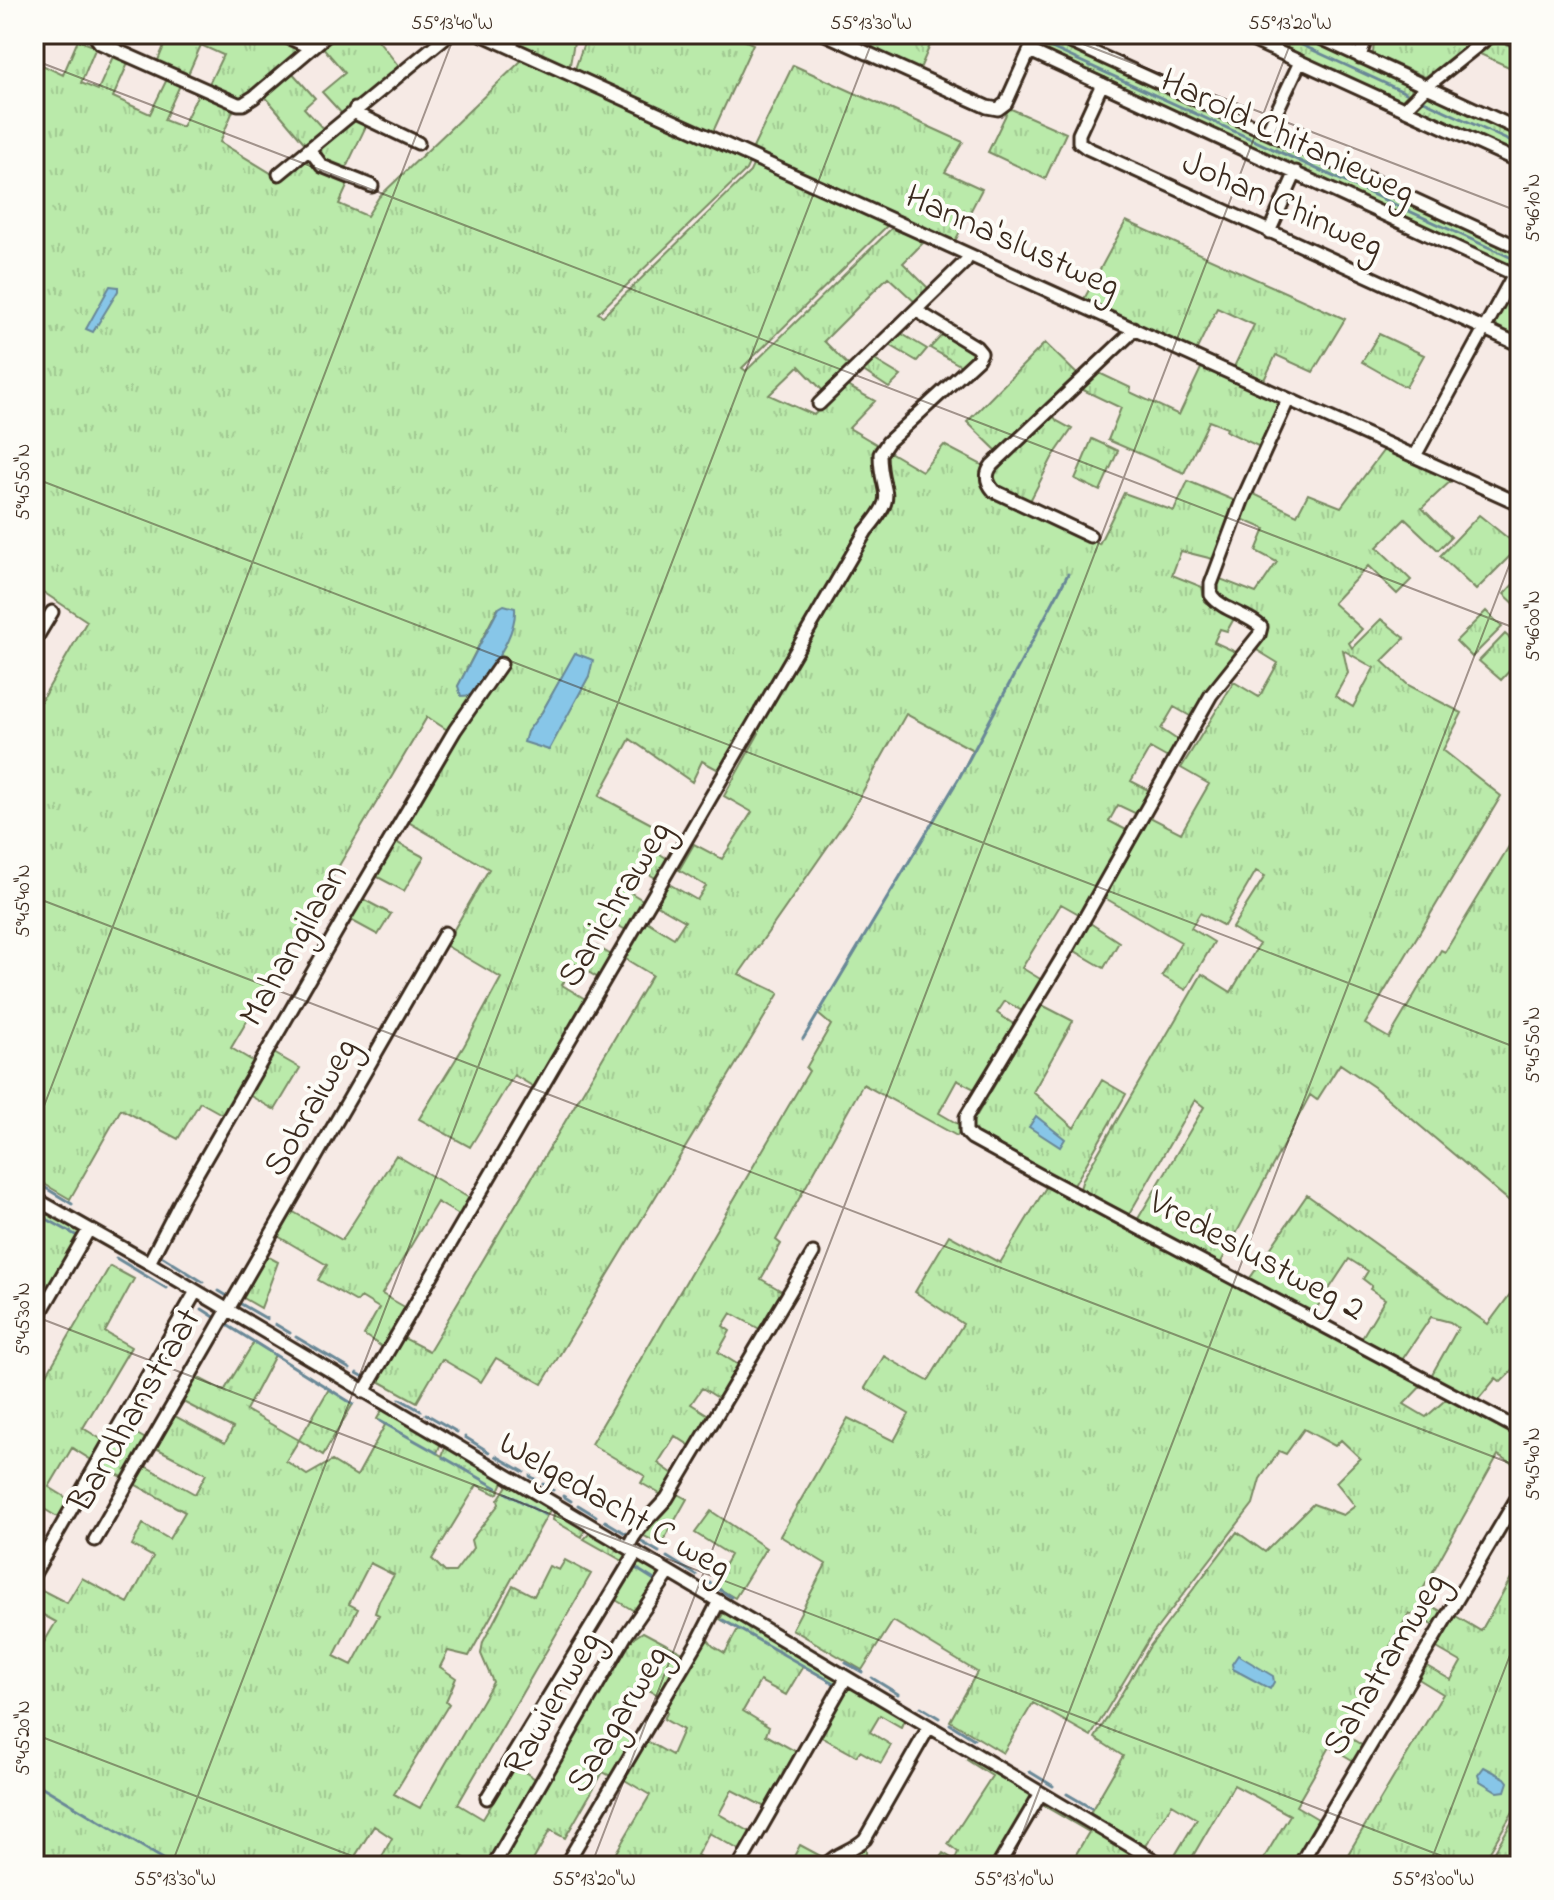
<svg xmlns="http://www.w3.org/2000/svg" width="1554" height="1900" font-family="'Indie Flower',sans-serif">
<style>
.grass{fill:url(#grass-tufts);stroke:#7a8a64;stroke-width:2;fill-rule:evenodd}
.water{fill:#87c6e8;stroke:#698897;stroke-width:2}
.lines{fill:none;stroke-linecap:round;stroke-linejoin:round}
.stream{stroke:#698897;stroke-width:3}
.minor-casing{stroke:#3b2a1e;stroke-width:17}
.minor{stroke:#fdfcf7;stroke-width:11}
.ticks{fill:none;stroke:#3b2a1e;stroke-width:2;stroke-opacity:0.45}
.labels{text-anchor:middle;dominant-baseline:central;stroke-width:8;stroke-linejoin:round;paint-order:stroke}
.street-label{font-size:36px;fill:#3b2a1e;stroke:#fdfcf7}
.neatline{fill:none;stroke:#3b2a1e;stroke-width:3}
.ticks-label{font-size:20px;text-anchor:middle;fill:#3b2a1e}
</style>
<defs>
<pattern id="grass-tufts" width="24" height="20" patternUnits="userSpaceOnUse" patternTransform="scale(2)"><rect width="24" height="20" fill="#baeaaa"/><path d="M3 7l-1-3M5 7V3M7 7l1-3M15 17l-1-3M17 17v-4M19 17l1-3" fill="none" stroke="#a1c992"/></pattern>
</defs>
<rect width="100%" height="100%" fill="#f6eae5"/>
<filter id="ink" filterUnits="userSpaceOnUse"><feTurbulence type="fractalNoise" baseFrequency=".0125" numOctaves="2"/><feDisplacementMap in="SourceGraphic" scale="16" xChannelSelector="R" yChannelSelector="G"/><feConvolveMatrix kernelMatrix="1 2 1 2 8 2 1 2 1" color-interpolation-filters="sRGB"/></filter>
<g filter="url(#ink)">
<path class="grass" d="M169 34H176L200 44 205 34H272L305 49 242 101 207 88 223 55 201 45 186 79 156 65Z
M333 34H385L378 40 401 69 344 116 322 92 345 73 320 44Z
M490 34H573L574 42 569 70Z
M587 34H730L753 44 712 134 574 72Z
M851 34H935L919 71 848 41Z
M1249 34H1301L1408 83 1411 86 1412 94 1404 101 1399 102Z
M1371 34H1484L1443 69 1439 67 1425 77 1373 54 1374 40 1370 38Z
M1042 35 1053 37 1517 252 1518 258 1514 266 1509 268 1036 48Z
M78 40 96 47 81 83 98 90 115 52 130 59 113 97 150 114 168 77 181 83 164 120 182 127 199 92 235 106 220 142 279 178 308 156 350 180 339 204 367 216 379 197 520 62 522 57 751 159 746 170 598 313 603 316 750 172 755 161 890 223 742 368 746 371 895 225 926 240 903 263 931 291 917 304 888 277 824 341 852 369 826 394 799 366 769 395 814 415 844 384 875 401 849 428 922 471 944 445 986 467 985 481 1099 544 1124 493 1174 511 1188 481 1238 502 1213 559 1181 551 1172 575 1202 587 1205 602 1236 615 1227 631 1220 629 1214 642 1238 653 1199 721 1174 707 1161 729 1185 745 1175 762 1150 748 1131 781 1156 794 1143 817 1118 805 1109 821 1134 834 1086 918 1061 904 1022 968 1047 983 1029 1015 1005 1001 997 1013 1021 1029 982 1093 957 1080 939 1113 963 1127 957 1136 863 1084 776 1240 781 1244 761 1279 787 1294 765 1332 731 1313 723 1326 730 1331 718 1352 740 1366 725 1402 702 1388 691 1404 715 1419 697 1450 675 1436 658 1463 680 1479 667 1498 641 1483 645 1476 591 1444 809 1071 806 1068 831 1025 818 1014 959 778 973 750 906 714 849 816 739 974 779 993 542 1384 496 1358 481 1382 442 1359 417 1402 377 1380 402 1337 429 1351 652 975 624 958 646 921 674 938 685 921 657 905 669 884 697 900 706 886 679 870 694 844 722 859 752 812 724 796 759 733 755 730 728 775 702 761 692 782 630 739 599 796 657 827 647 846 676 864 664 883 637 867 623 888 651 905 633 934 603 917 588 941 618 959 605 982 575 964 562 985 592 1003 541 1091 514 1075 470 1147 419 1119 464 1046 501 978 445 945 489 869 405 820 449 731 427 717 231 1048 256 1063 227 1117 200 1102 178 1139 121 1109 70 1199 34 1178V1121L37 1115 34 1113V713L87 621 34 586V61L63 75ZM498 608V659L489 667 475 695 458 686ZM575 654 592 660 589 676 548 750 527 732 542 712Z
M1496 41 1520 49V72L1480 54Z
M793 65 963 142 945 172 982 189 953 245 752 150Z
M290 70 315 98 304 108 325 131 307 146 263 94Z
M1431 93 1520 134V159L1419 110 1416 104 1426 94Z
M1009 108 1066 133 1045 179 988 152Z
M355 114 368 122 344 172 321 161 316 149Z
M1126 221 1345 319 1313 372 1276 355 1263 382 1233 369 1254 325 1217 308 1196 351 1083 301Z
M1520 282V333L1518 338 1498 328 1495 321 1514 284Z
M897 331 927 349 917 361 888 344Z
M945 332 977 351 965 368 930 348Z
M1379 334 1424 355 1406 387 1362 362Z
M1045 343 1080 377 999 453 967 422Z
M873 359 901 376 889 388 862 370Z
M1203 364 1283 401 1262 448 1226 431 1227 428 1209 421 1184 473 1108 440 1121 408 1079 388 1097 372 1131 388 1130 392 1179 415Z
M1052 414 1057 421 1072 429 1052 458 1028 505 993 487 992 468Z
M1092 439 1118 451 1100 491 1075 479Z
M1386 447 1454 478 1422 508 1451 537 1438 550 1405 519 1377 547 1411 580 1397 594 1368 566 1333 603 1362 629 1349 643 1352 648 1381 619 1405 638 1382 661 1408 685 1462 713 1443 750 1501 796 1365 1024 1389 1038 1441 950 1445 952 1520 828V1210L1374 1087 1340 1064 1317 1100 1310 1095 1219 1266 1136 1222 1204 1107 1195 1100 1127 1218 1079 1192 1083 1179 1202 974 1231 992 1259 944 1232 928 1265 876 1256 871 1224 926 1200 913 1191 928 1214 942 1186 990 1162 976 1181 942 1105 898 1150 817 1181 833 1209 784 1181 768 1234 682 1259 697 1278 663 1255 649 1263 634 1215 594 1218 578 1256 593 1277 562 1256 551 1265 529 1237 517 1248 491 1297 515 1308 494 1341 507ZM1343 650 1374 668 1353 707 1335 696 1348 673Z
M1479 515 1519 547 1476 590 1440 556Z
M1520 577V609L1504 594Z
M1486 611 1502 627 1472 657 1456 641Z
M1505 634 1520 647V673L1513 667 1501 680 1479 661Z
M392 840 424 857 404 891 372 874Z
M359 897 391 914 378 935 347 918Z
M1090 923 1119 942 1104 968 1075 951Z
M1042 1005 1073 1021 1033 1092 1074 1128 1102 1080 1126 1094 1072 1189 977 1136 971 1125Z
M272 1052 300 1068 275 1110 247 1094Z
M396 1155 476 1202 466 1219 437 1202 382 1294 410 1310 387 1350 364 1335 379 1308 361 1297 357 1302 318 1280 327 1265 276 1235 290 1210 342 1240Z
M1048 1184 1426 1381 1404 1404 1426 1417 1451 1395 1520 1433V1467L1498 1455 1418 1598 1446 1614 1438 1628 1409 1613 1341 1732 1368 1749 1359 1764 1330 1747 1296 1806 1323 1822 1297 1866H1259L1290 1815 1234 1785 1187 1866H1178L1171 1862 1197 1819 1172 1804 1145 1846 1090 1813 1123 1756 1095 1738 1150 1646 1237 1532 1265 1552 1313 1504 1343 1515 1355 1506 1336 1482 1360 1458 1341 1440 1335 1446 1304 1429 1286 1454 1279 1451 1260 1479 1253 1504 1151 1636 1091 1736 1033 1703 1003 1753 950 1721 977 1672 893 1621 862 1670 792 1629 826 1564 780 1536 848 1418 894 1441 909 1414 865 1388 884 1356 928 1381 963 1324 915 1292 949 1235 1000 1263Z
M1307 1195 1488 1324 1511 1293 1520 1300V1363L1501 1382 1496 1378 1476 1402 1431 1376 1458 1328 1450 1322 1431 1317 1402 1360 1361 1339 1385 1299 1370 1289 1372 1286 1363 1279 1368 1271 1349 1259 1312 1315 1248 1281Z
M34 1203 84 1233 46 1303 34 1296Z
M265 1255 278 1262 261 1308 240 1296Z
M110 1266 134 1279 105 1332 131 1347 83 1428 109 1444 98 1464 72 1448 49 1487 75 1503 64 1521 39 1506 34 1513V1396Z
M254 1342 275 1355 246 1410 299 1440 329 1389 353 1404 323 1455 299 1440 286 1461 307 1475 332 1461 357 1476 385 1425 377 1419 382 1410H385L441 1443 437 1453 442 1456 445 1448H451L504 1480 498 1493 495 1494 477 1485 432 1559 445 1572H455L473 1548 471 1540 499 1504 498 1500 508 1484 550 1510 469 1656 448 1651 440 1667 456 1678 446 1701 449 1704 394 1794 420 1808 493 1682 481 1654 483 1642 513 1585 534 1596 549 1566 559 1570 565 1560 591 1574 458 1804 483 1819 515 1766 542 1783 493 1866H478L461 1856 455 1866H377L392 1838 374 1826 349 1866H34V1640L43 1644 56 1622 34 1610V1586L67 1603 82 1578 128 1603 153 1557 132 1545 143 1524 169 1539 185 1512 134 1484 145 1466 195 1494 206 1474 156 1448 175 1416 225 1443 233 1428 183 1402 197 1377 224 1391ZM370 1563 394 1575 379 1601 375 1613 379 1615 352 1665 334 1656 358 1609 349 1604Z
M126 1428 153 1443 130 1481 103 1467Z
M676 1493 687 1499 661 1545 644 1536Z
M711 1511 766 1548 735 1598 713 1585 730 1555 695 1533Z
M559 1512 585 1528 582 1537 553 1520 554 1513Z
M591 1532 631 1554 630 1565 584 1539Z
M644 1562 666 1576 641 1615 614 1599 635 1565Z
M1520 1562V1800L1481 1866H1341L1443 1694 1417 1678 1425 1665 1451 1680 1461 1662 1435 1647 1454 1615 1481 1631Z
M724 1612 841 1678V1687L803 1666 786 1695 760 1681 743 1711 769 1727 766 1735 804 1756 768 1812H763L765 1807 732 1790 719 1814 754 1834 743 1852 709 1833 697 1855 716 1866H608L650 1795 623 1779 647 1741 672 1755 683 1730 664 1719 667 1713 663 1710 706 1637 713 1646 725 1653 738 1629 720 1619Z
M643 1632 690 1657 666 1699 645 1688 621 1730 641 1742 618 1780 603 1772 565 1838 550 1830 530 1866H501L631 1640Z
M847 1685 852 1686 905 1718 901 1727 880 1715 870 1732 891 1745 881 1763 860 1751 856 1756 820 1736Z
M970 1756 1037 1794 998 1866H935L943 1853 955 1860 958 1852 948 1844 992 1776 967 1760Z
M1043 1800 1133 1854 1126 1866H1069L1089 1832 1041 1804Z
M1520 1808V1866H1486Z
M800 1845 828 1860 825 1866H789Z
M866 1847V1866H832L863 1851Z"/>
<path class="water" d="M110 286 118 287V291L93 332 86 329Z
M504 605 515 608C517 637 488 670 475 695L461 696 458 686 499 608Z
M575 653 593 660 589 676 549 750 524 742 527 732 542 712Z
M1036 1116 1065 1139 1060 1147 1029 1127Z
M1238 1655 1273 1676 1274 1682 1270 1689 1233 1669 1232 1664Z
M1484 1767 1505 1778 1508 1782 1505 1791 1498 1792 1480 1781 1478 1775Z"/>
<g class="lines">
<path class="stream" d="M1021 34 1026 36
M1278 34 1406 93
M1045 45 1512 258
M1424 101 1520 146
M803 1039 959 778 1068 574
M34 1181 72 1204
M34 1212 79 1237
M163 1257 203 1282
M116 1258 166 1288
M219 1291 229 1297
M241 1304 267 1319
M202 1309 219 1320
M275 1324 290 1333
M227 1325 353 1404
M296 1337 350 1369
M357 1373 366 1378
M400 1399 421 1411
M426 1414 457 1432
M380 1421 437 1453
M465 1437 489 1452
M496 1456 524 1472
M443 1457 497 1488
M530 1476 536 1480
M543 1484 553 1490
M506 1493 545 1515
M563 1496 571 1501
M578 1505 596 1516
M605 1521 630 1536
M640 1541 659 1552
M667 1557 696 1575
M637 1569 656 1581
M705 1580 731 1597
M723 1620 837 1685
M846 1663 862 1672
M872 1678 898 1694
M921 1707 939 1718
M950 1724 974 1739
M1030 1772 1053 1786
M34 1782 175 1866
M1067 1794 1091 1808"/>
<defs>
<path id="minor" d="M99 34 97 39 100 43 238 104H243L254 97 328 34
M281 34 311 48
M481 34 1520 504
M825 34 987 107 998 109 1006 103 1037 34
M1053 34 1520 248
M1239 34 1520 162
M1312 34 1520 130
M1504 34 1520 41
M1030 51 1520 277
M1360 57 1367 34
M1102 84 1079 134V142L1087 148 1520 345
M355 109 359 115 418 143
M1404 109 1426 87 1492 34
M1267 132 1300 62
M309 149 322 166 372 186
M279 174 449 34
M1269 232 1296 172
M1288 400 1242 501 1211 584V595C1223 611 1246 613 1261 627L1259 635 1211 695 1065 953 966 1117V1132L972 1138 1043 1177 1520 1430
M819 404 965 262 969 255
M1415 456 1520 263
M1090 536 994 491C986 482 985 474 992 465L1128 336 1133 328
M34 642 52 612
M34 1198 149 1263 1164 1866
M149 1263 182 1199 347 913 455 730 501 664
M34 1324 88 1231
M364 1392 866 531C900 491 880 497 880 454L888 442 978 359 981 353 976 347 917 311
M95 1540 445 933
M628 1547C639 1524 651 1517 667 1498L813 1253
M34 1574 195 1293
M487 1798 636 1553
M493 1866 626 1635 669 1573
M565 1866 700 1638 719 1601
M739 1866 846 1678
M825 1866C835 1853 853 1851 865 1839L929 1727
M998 1866 1041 1793
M1299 1866 1520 1493"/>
</defs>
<use href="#minor" class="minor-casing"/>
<use href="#minor" class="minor"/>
</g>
</g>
<path class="ticks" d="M1057 34 1520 212M34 40 36 34M34 60 1520 630M34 478 1520 1049M34 897 1520 1467M34 1132 455 34M34 1316 1468 1866M34 1734 378 1866M171 1866 875 34M591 1866 1294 34M1010 1866 1520 537M1429 1866 1520 1629"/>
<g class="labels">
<g class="street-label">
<text transform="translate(1287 138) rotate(25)">Harold Chitanieweg</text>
<text transform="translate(1282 206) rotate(24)">Johan Chinweg</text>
<text transform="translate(1012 243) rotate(24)">Hanna'slustweg</text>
<text transform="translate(616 905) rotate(-59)">Sanichraweg</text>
<text transform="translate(295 946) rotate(-60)">Mahangilaan</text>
<text transform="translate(312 1108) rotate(-60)">Sobraiweg</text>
<text transform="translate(1256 1257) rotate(28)">Vredeslustweg 2</text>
<text transform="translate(136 1411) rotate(-60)">Bandhanstraat</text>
<text transform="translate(614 1507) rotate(30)">Welgedacht C weg</text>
<text transform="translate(1386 1665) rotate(-59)">Sahatramweg</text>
<text transform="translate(554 1704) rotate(-60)">Rawienweg</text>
<text transform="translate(619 1720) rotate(-59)">Saagarweg</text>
</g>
</g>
<rect width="1554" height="1900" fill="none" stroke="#fdfcf7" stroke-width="88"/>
<rect x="44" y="44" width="1466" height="1812" class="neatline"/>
<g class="ticks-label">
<text x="452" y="29">55°13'40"W</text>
<text x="871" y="29">55°13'30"W</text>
<text x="1290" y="29">55°13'20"W</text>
<text transform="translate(1532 208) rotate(-90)" y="7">5°46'10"N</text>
<text transform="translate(22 482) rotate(-90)" y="7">5°45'50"N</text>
<text transform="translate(1532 626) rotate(-90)" y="7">5°46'00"N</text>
<text transform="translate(22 901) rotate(-90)" y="7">5°45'40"N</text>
<text transform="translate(1532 1045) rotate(-90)" y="7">5°45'50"N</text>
<text transform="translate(22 1319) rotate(-90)" y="7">5°45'30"N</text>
<text transform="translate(1532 1464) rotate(-90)" y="7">5°45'40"N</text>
<text transform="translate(22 1738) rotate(-90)" y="7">5°45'20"N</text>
<text x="175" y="1885">55°13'30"W</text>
<text x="594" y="1885">55°13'20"W</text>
<text x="1014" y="1885">55°13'10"W</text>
<text x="1433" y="1885">55°13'00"W</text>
</g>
</svg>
